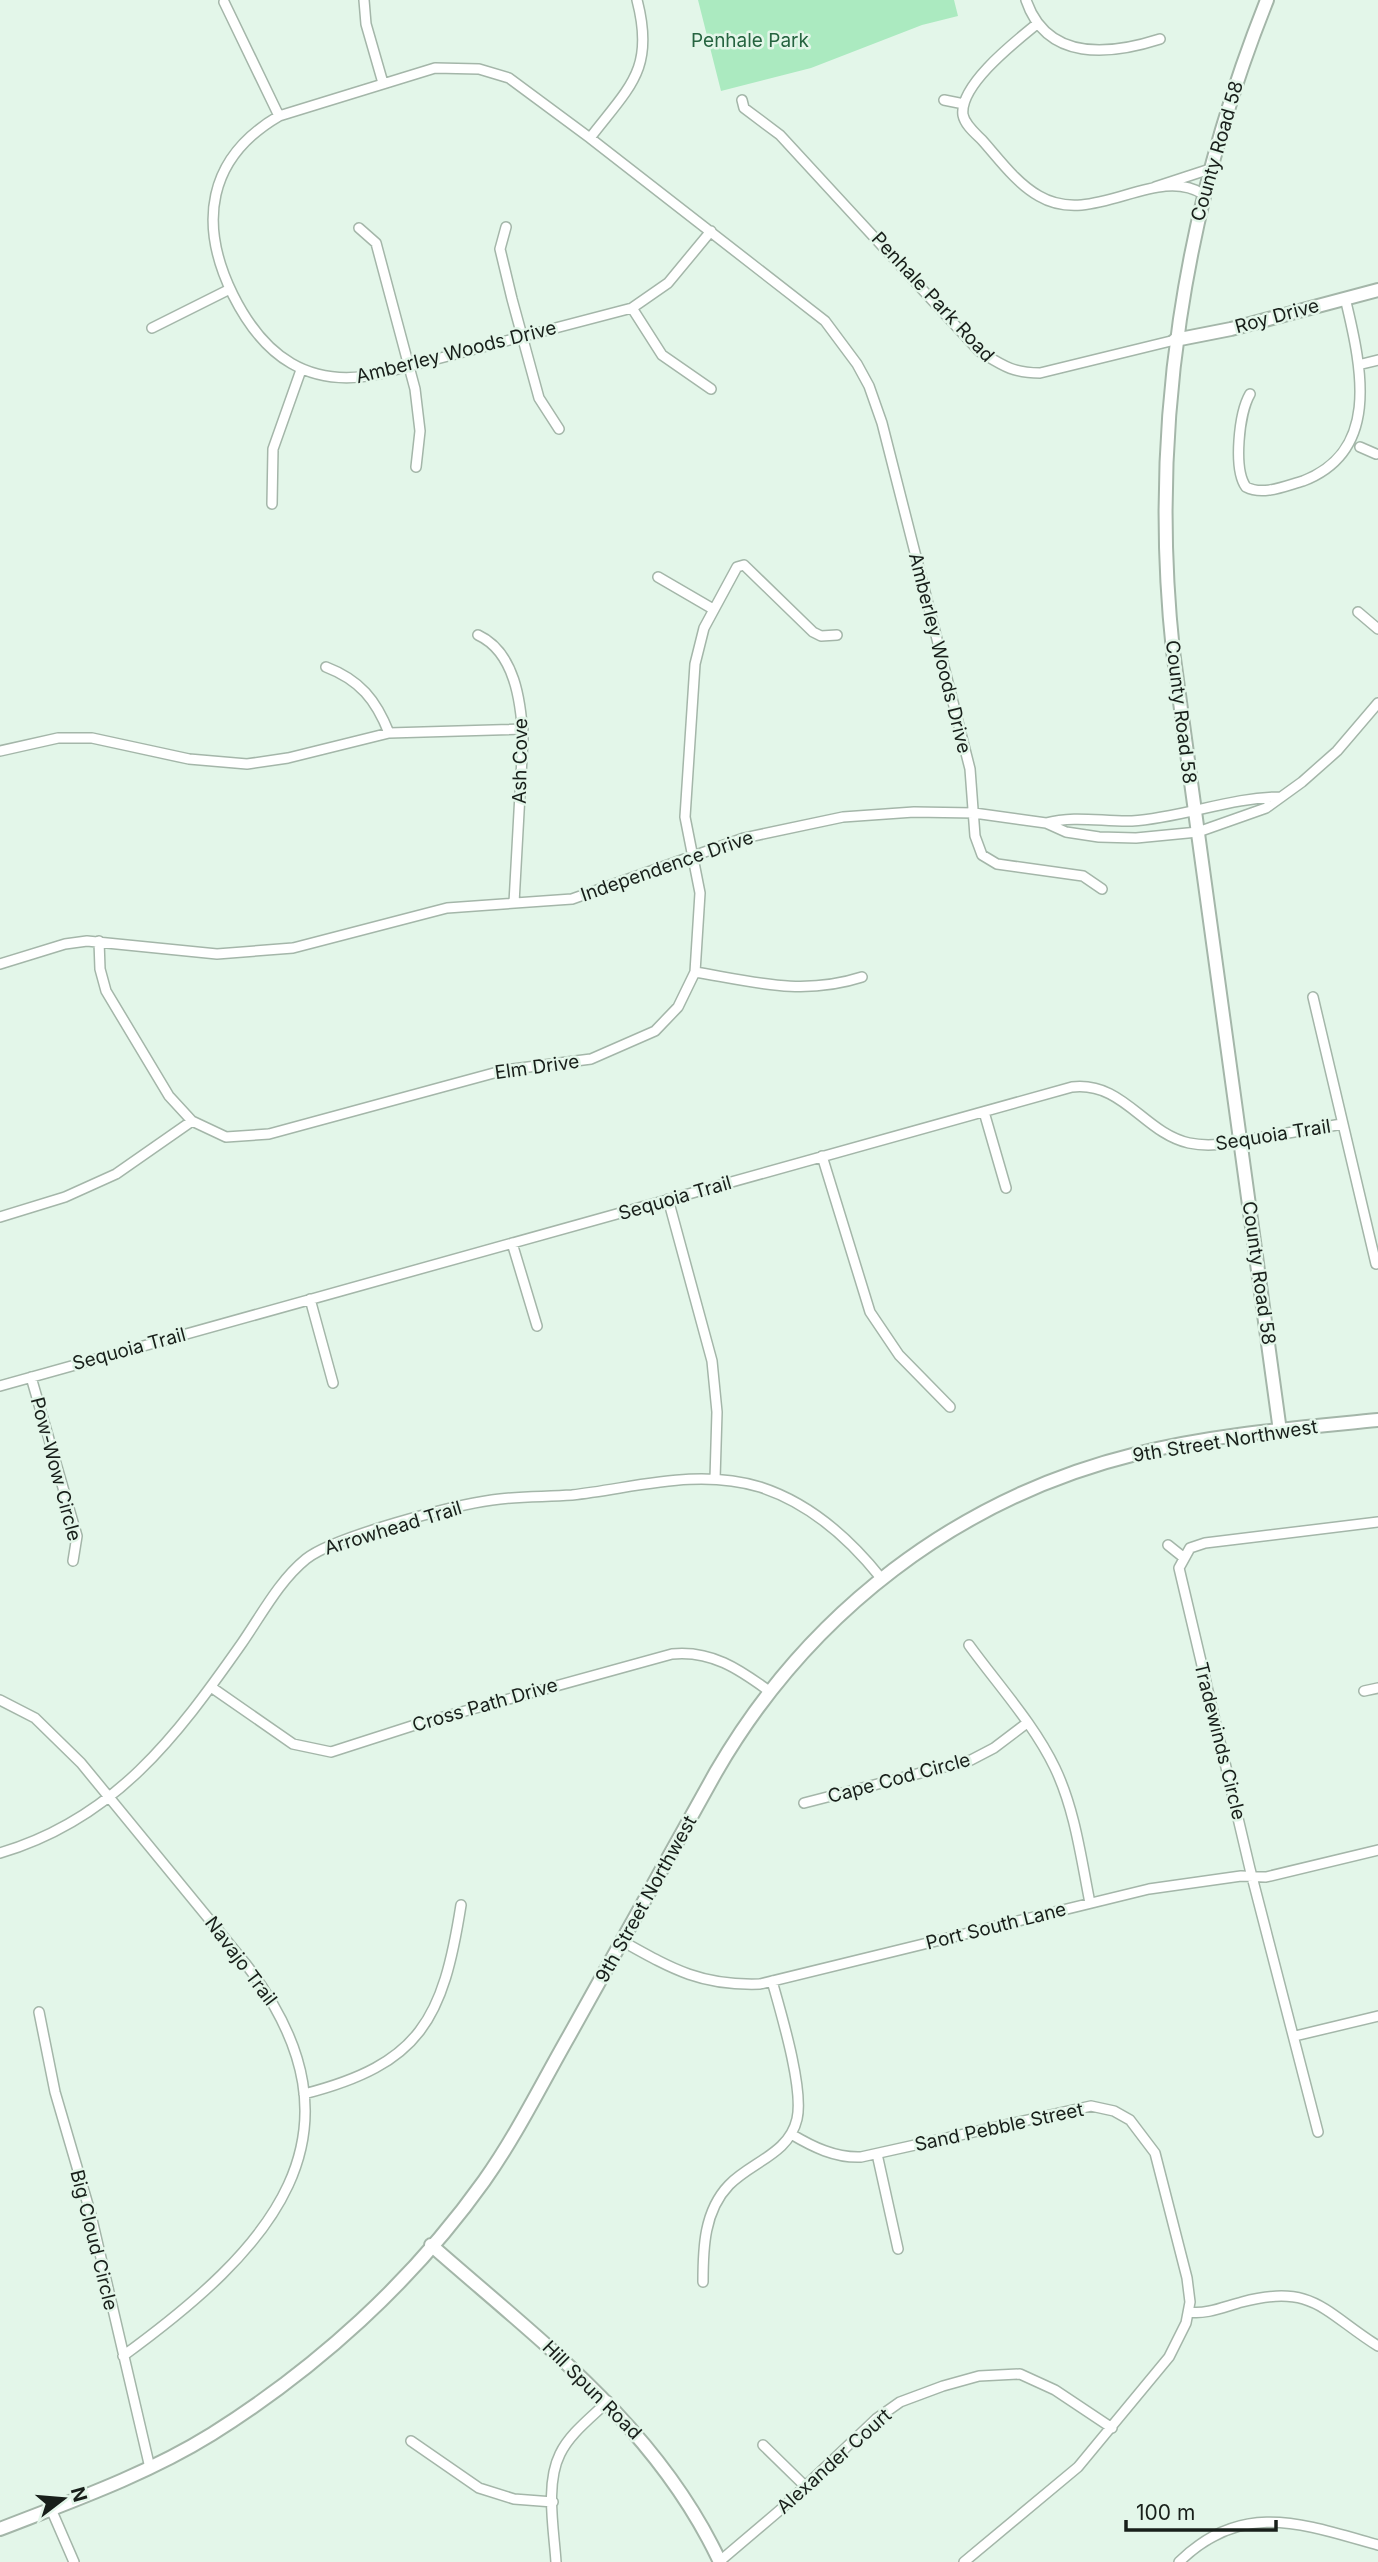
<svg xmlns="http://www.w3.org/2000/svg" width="1378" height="2562" font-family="Inter,sans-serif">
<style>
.green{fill:#abeac0}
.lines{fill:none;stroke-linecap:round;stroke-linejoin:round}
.street-casing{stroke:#a4b6a9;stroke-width:12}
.secondary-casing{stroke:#a4b6a9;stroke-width:16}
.street{stroke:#fff;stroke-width:9}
.secondary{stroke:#fff;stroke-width:12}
.labels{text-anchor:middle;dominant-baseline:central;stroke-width:5;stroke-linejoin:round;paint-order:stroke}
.park-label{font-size:19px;fill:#266440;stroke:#e3f6e9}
.street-label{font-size:19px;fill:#181f1a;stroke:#e3f6e9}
</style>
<rect width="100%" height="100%" fill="#e3f6e9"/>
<path class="green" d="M698 0H954L958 16 922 25 811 68 721 91Z"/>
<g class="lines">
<defs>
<path id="street" d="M364 0 366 24 383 83
M1026 0C1047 62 1110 55 1160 39
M224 2 279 116
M1038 23C1016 41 959 85 963 115 965 125 975 133 982 140 999 159 1016 183 1039 196 1093 228 1155 164 1203 194
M742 100 744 108 780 135 979 351C1002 365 1012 373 1040 373L1175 340
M944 100 964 104
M590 138C630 86 655 69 637 0
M1155 187 1210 169
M506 227 500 249 512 299 539 398 559 429
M359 228 376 243 415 389 420 431 416 467
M711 231 668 283 632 308 379 374C309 389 264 357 233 295 198 224 207 158 279 116L435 68 479 69 509 78 590 138 825 321 857 364 869 386 882 423 970 769 975 836 982 855 997 864 1083 876 1102 889
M632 308 662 355 711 389
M152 328 230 289
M1362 364 1378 360
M1250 394C1239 413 1233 469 1246 487 1263 496 1285 486 1303 481 1378 452 1364 375 1345 298
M1360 447 1376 454
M272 504 273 449 301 370
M658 577 713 609
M1358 612 1378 629
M478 635C515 652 521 702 523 739L514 903
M326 667C360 680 376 700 389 733
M0 751 58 738H92L189 759 247 764 288 758 389 733 523 729
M1046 823C1075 815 1103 822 1132 821 1182 818 1231 797 1281 797
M99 941 100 969 106 991 169 1096 192 1121 226 1137 269 1134 505 1070 591 1059 655 1031 678 1007 695 972 700 893 685 817 695 664 704 628 737 567 744 565 813 632 821 636 837 635
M0 964 65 944 87 941 217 954 293 948 447 908 572 899 744 838 843 817 914 812 974 813 1046 823 1066 832 1099 837 1136 838 1198 832 1266 808 1302 782 1337 751 1378 703
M695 972C754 982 803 996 862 977
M1313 997 1376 1264
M984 1112 1006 1188
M822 1156 870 1312 899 1355 950 1407
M668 1199 712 1361 717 1412 715 1479
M0 1217 65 1197 116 1174 192 1121
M512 1243 537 1326
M310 1299 333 1383
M31 1377 77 1536 73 1561
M0 1386 1072 1087C1123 1081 1144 1133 1189 1143 1213 1148 1235 1142 1258 1138 1286 1133 1314 1129 1342 1124
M1168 1545 1183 1557
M969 1645C998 1685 1034 1724 1055 1768 1075 1810 1081 1858 1090 1903
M211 1687 293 1744 331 1752 418 1724 672 1654C711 1650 739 1669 769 1691
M1364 1691 1378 1688
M0 1700 35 1718 81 1763 245 1963C379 2136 267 2251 123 2356
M804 1803 971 1760 994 1748 1027 1723
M0 1853C115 1819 176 1737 242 1643 262 1614 279 1581 306 1559 333 1537 455 1505 492 1500 518 1496 545 1497 572 1495 635 1488 696 1468 760 1487 810 1503 849 1538 881 1578
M622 1941C672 1969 701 1986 760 1984L1149 1889 1241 1876 1266 1877 1378 1850
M39 2012 55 2092 91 2215 150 2468
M1295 2036 1378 2016
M304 2094C421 2064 443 2019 461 1905
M1318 2132 1250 1869 1179 1568 1190 1548 1205 1543 1378 1522
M791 2134C813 2147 835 2158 861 2157L1091 2106 1114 2111 1130 2120 1155 2153 1187 2278 1190 2302 1186 2323 1169 2357 1078 2467 964 2562
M877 2154 898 2249
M703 2282C703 2248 704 2211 729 2185 751 2162 789 2154 797 2119 804 2089 781 2013 772 1981
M1189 2312C1206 2315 1226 2306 1242 2302 1313 2283 1324 2312 1378 2346
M411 2441 479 2488 514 2499 553 2502
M763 2445 805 2486
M51 2509 74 2562
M720 2561 780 2510 876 2419 900 2402 943 2386 979 2376 1020 2374 1055 2390 1112 2428
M556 2562C554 2530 545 2484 560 2454 570 2433 592 2417 608 2401
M1179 2562C1242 2500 1303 2524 1378 2545"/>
<path id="secondary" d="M1267 0C1184 208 1149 428 1173 651L1280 1431
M1175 340 1231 329 1378 290
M431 2245C540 2341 657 2427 720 2562
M0 2529C72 2501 146 2475 212 2434 317 2368 412 2282 484 2181 516 2136 541 2085 569 2036 618 1948 667 1860 716 1772 808 1613 957 1498 1136 1454 1215 1434 1298 1428 1378 1420"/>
</defs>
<use href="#street" class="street-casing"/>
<use href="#secondary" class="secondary-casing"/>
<use href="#street" class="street"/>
<use href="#secondary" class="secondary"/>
</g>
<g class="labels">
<g class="park-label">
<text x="750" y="40">Penhale Park</text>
</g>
<g class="street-label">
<text transform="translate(1217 151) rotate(-74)">County Road 58</text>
<text transform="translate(933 297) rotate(47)">Penhale Park Road</text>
<text transform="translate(1277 316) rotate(-15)">Roy Drive</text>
<text transform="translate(456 352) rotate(-14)">Amberley Woods Drive</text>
<text transform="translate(940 653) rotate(76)">Amberley Woods Drive</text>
<text transform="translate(1181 712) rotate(83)">County Road 58</text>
<text transform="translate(520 761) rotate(-89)">Ash Cove</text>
<text transform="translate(667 866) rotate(-19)">Independence Drive</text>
<text transform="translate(537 1067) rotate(-8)">Elm Drive</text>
<text transform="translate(1273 1135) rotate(-9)">Sequoia Trail</text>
<text transform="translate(675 1198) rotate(-16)">Sequoia Trail</text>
<text transform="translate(1259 1273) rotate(82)">County Road 58</text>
<text transform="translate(129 1349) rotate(-15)">Sequoia Trail</text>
<text transform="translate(1225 1441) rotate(-9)">9th Street Northwest</text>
<text transform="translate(56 1469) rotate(75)">Pow-Wow Circle</text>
<text transform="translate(393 1528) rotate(-17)">Arrowhead Trail</text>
<text transform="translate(485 1705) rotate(-16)">Cross Path Drive</text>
<text transform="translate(1220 1741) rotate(76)">Tradewinds Circle</text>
<text transform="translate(899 1778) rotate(-15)">Cape Cod Circle</text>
<text transform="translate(646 1899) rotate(-61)">9th Street Northwest</text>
<text transform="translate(996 1926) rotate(-14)">Port South Lane</text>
<text transform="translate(241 1961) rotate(53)">Navajo Trail</text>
<text transform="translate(999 2127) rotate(-12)">Sand Pebble Street</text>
<text transform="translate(94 2240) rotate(76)">Big Cloud Circle</text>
<text transform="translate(592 2390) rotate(45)">Hill Spun Road</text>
<text transform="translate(834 2461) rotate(-42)">Alexander Court</text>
</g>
</g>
<g transform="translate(63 2499) rotate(74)" stroke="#e3f6e9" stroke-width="5" paint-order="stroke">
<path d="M0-5L12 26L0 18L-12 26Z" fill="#181f1a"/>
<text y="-10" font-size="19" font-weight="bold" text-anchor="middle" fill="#181f1a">N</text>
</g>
<path d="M1126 2520v10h150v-10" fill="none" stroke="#181f1a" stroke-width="3.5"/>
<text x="1136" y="2520" font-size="21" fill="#181f1a" stroke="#e3f6e9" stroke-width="5" paint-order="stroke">100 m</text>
</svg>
